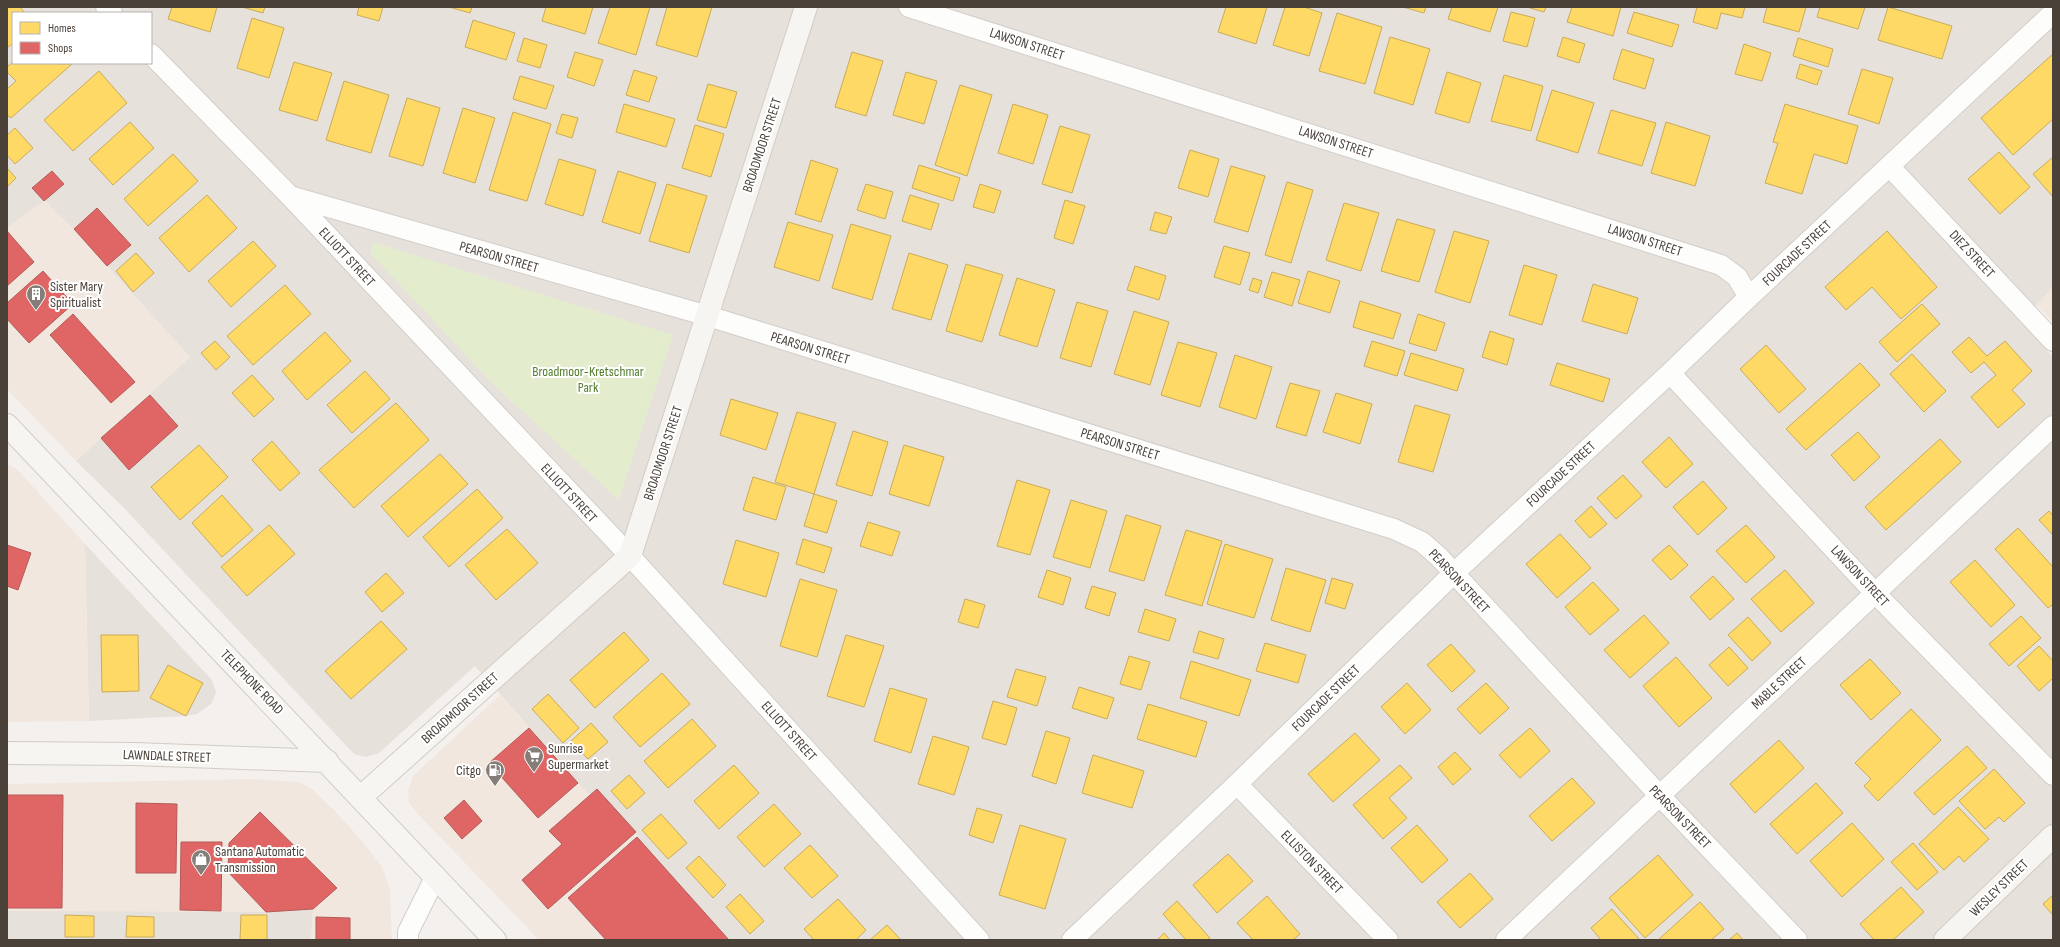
<svg xmlns="http://www.w3.org/2000/svg" width="2060" height="947" font-family="'Sofia Sans Condensed',sans-serif">
<style>
.residential{fill:#e7e1db;fill-rule:evenodd}
.commercial{fill:#f2e7de}
.green{fill:#e4ecce}
.homes{fill:#ffd966;stroke:#c9ab58}
.shops{fill:#e06666;stroke:#b35b58}
.lines{fill:none;stroke-linecap:round;stroke-linejoin:round}
.street-casing{stroke:#d1cecb;stroke-width:22}
.secondary-casing{stroke:#d2ccc4;stroke-width:24}
.street{stroke:#fdfdfc;stroke-width:20}
.secondary{stroke:#f7f5f1;stroke-width:22}
.labels{text-anchor:middle;dominant-baseline:central;stroke-width:4;stroke-linejoin:round;paint-order:stroke}
.street-label{font-size:14px;fill:#4a4139;stroke:#fff}
.poi-label{font-size:14px;fill:#4a4139;stroke:#fff;text-anchor:start}
.park-label{font-size:14px;fill:#527c2b;stroke:#fff}
</style>
<rect width="100%" height="100%" fill="#f3f0ed"/>
<path class="residential" d="M7 7H2053V288L2020 321 2053 357V940H729L637 837 636 832 597 789 589 795 475 666 379 753 366 757 354 754 124 508 76 461 190 357 107 266 45 201 7 228ZM13 13H151V63H13Z
M85 544 212 680 216 693 211 704 197 714 185 716 89 721Z
M313 909 311 940H7V911L180 910 267 912Z"/>
<path class="commercial" d="M44 201 74 229 190 357 76 461 7 389V228Z
M2053 288V322L2036 305Z
M7 464 17 469 85 544 89 721 7 722Z
M500 695 589 795 597 789 636 832 637 837 729 940H539L417 813 409 803 408 791 413 776Z
M253 779 299 782 313 790 334 810 363 842 382 867 390 889 392 940H311L313 909 266 912 7 911V784Z"/>
<path class="green" d="M372 242 673 335 619 500 493 384 371 254Z"/>
<path class="homes" d="M7 7H20L25 13H13V43L7 48Z
M172 7H217L210 32 168 19Z
M242 7H265L263 13Z
M359 7H383L379 21 357 15Z
M449 7H472L470 13Z
M546 7H593L585 34 542 21Z
M610 7H650L636 55 598 43Z
M667 7H712L697 57 656 45Z
M1226 7H1267L1256 44 1218 32Z
M1285 7H1304L1322 13 1309 56 1273 45Z
M1403 7H1426L1424 13Z
M1452 7H1498L1490 32 1448 19Z
M1527 7H1546L1544 12Z
M1572 7H1621L1613 36 1567 22Z
M1697 7H1745L1742 18 1721 13 1717 29 1693 22Z
M1767 7H1806L1799 32 1763 22Z
M1820 7H1865L1858 29 1817 17Z
M1888 7 1952 26 1942 59 1878 40Z
M1511 12 1535 18 1527 47 1503 41Z
M1634 12 1679 25 1672 47 1627 33Z
M1337 13 1382 27 1365 84 1319 71Z
M252 18 284 28 269 78 237 68Z
M473 20 515 33 506 60 465 47Z
M1390 37 1430 49 1413 105 1374 93Z
M1563 37 1585 44 1579 63 1557 56Z
M524 38 547 45 540 68 517 61Z
M1798 38 1833 49 1828 67 1793 56Z
M1744 44 1771 53 1762 81 1735 74Z
M1622 49 1654 59 1645 89 1613 79Z
M575 52 603 60 594 86 567 77Z
M852 52 883 61 866 116 835 107Z
M2053 54V119L2013 155 1981 118Z
M13 62V63L72 64 11 118 7 115V89L16 81 7 72V67Z
M294 62 332 73 317 121 279 110Z
M1800 64 1822 71 1817 85 1796 78Z
M1862 69 1893 78 1879 124 1848 114Z
M634 70 657 77 649 102 626 95Z
M99 71 127 103 73 151 44 120Z
M906 72 937 81 924 124 893 115Z
M1447 72 1481 83 1469 123 1435 113Z
M1504 75 1543 86 1531 131 1491 121Z
M520 76 554 86 546 109 513 99Z
M344 81 389 95 371 153 326 140Z
M708 84 737 92 726 128 697 120Z
M960 85 992 95 967 176 935 165Z
M1552 90 1594 103 1578 153 1536 140Z
M407 98 440 108 423 166 389 156Z
M624 104 675 119 666 147 616 132Z
M1013 104 1048 115 1033 164 998 153Z
M1785 104 1858 126 1847 164 1814 154 1802 194 1765 183 1778 143 1773 142Z
M463 108 495 118 475 183 443 173Z
M1611 110 1656 123 1642 166 1598 153Z
M513 112 551 124 527 201 489 190Z
M562 114 578 118 572 138 556 133Z
M130 122 154 148 113 185 89 159Z
M1666 122 1710 136 1695 186 1651 173Z
M695 125 724 134 711 177 682 168Z
M1060 126 1090 135 1072 193 1042 184Z
M15 128 33 148 15 164 7 155V135Z
M1190 150 1219 159 1208 197 1178 188Z
M1999 152 2030 187 2000 214 1968 179Z
M173 154 198 181 148 226 124 199Z
M2053 157V197L2033 174Z
M559 159 596 170 583 216 545 204Z
M811 160 838 169 821 222 795 214Z
M919 165 960 178 953 201 912 188Z
M1231 166 1265 176 1248 232 1214 222Z
M7 168 16 178 7 187Z
M618 171 656 183 640 234 602 222Z
M1287 182 1313 190 1291 263 1265 255Z
M667 184 707 196 689 253 649 241Z
M866 184 893 192 885 219 857 210Z
M980 184 1001 191 994 213 973 207Z
M207 195 237 228 189 272 159 238Z
M910 195 939 204 931 230 902 221Z
M1065 200 1085 206 1073 244 1054 238Z
M1344 203 1379 213 1361 271 1326 260Z
M1155 212 1172 217 1166 234 1150 230Z
M1397 219 1435 230 1419 282 1381 271Z
M788 222 833 235 819 281 774 267Z
M851 224 891 236 872 300 832 288Z
M1454 231 1489 241 1470 303 1435 292Z
M1887 231 1937 287 1901 319 1872 287 1846 310 1825 287Z
M253 241 276 266 231 307 208 281Z
M1224 246 1250 253 1240 285 1214 277Z
M136 253 154 273 133 292 116 271Z
M909 253 948 265 931 320 892 309Z
M966 264 1003 275 982 342 946 331Z
M1524 265 1557 275 1542 325 1509 315Z
M1135 266 1166 276 1159 300 1127 290Z
M1308 271 1340 281 1330 313 1298 303Z
M1272 272 1300 280 1292 306 1264 297Z
M1017 278 1055 290 1037 347 999 335Z
M1253 278 1262 281 1258 293 1249 290Z
M1593 284 1638 298 1627 334 1582 321Z
M285 285 311 314 253 365 227 336Z
M1360 301 1401 314 1393 339 1353 327Z
M1077 302 1108 311 1091 367 1060 358Z
M1922 304 1940 324 1897 362 1879 342Z
M1134 311 1169 322 1150 385 1114 374Z
M1418 314 1445 323 1436 351 1409 343Z
M1490 331 1514 339 1507 365 1482 357Z
M325 332 351 361 307 400 282 371Z
M1969 337 1987 356 2005 341 2032 371 2012 390 2025 404 1998 428 1971 397 1996 375 1984 362 1971 373 1952 352Z
M215 341 230 357 216 370 201 353Z
M1372 341 1405 351 1397 376 1364 366Z
M1178 342 1217 353 1200 407 1161 395Z
M1766 345 1806 389 1779 413 1740 369Z
M1411 353 1464 369 1457 391 1404 375Z
M1912 354 1946 391 1924 412 1890 374Z
M1235 355 1272 367 1256 419 1219 407Z
M1557 363 1610 379 1603 402 1550 385Z
M1860 363 1880 385 1806 450 1786 429Z
M365 371 390 399 352 433 327 405Z
M252 375 274 399 254 417 232 393Z
M1290 383 1320 391 1306 436 1276 427Z
M1336 393 1372 404 1360 444 1323 432Z
M731 399 778 413 766 450 720 435Z
M396 403 429 440 354 508 319 470Z
M1415 405 1450 415 1433 472 1398 462Z
M797 412 836 423 814 494 775 482Z
M853 431 888 442 872 496 836 485Z
M1858 432 1880 457 1854 481 1831 455Z
M1669 437 1693 464 1666 488 1642 462Z
M1940 439 1961 462 1886 530 1865 507Z
M272 441 300 473 280 491 252 460Z
M199 445 228 477 180 520 151 487Z
M904 445 944 457 929 506 889 494Z
M440 454 468 484 408 537 381 506Z
M1623 475 1642 496 1616 519 1597 498Z
M753 477 786 487 776 520 743 510Z
M1017 480 1050 490 1030 555 997 546Z
M1703 481 1727 508 1698 535 1673 507Z
M477 489 503 518 449 567 423 537Z
M814 494 837 501 827 533 804 526Z
M222 495 253 530 222 557 192 523Z
M1071 500 1107 511 1090 568 1053 557Z
M1591 506 1607 524 1590 538 1575 521Z
M2049 511 2053 516V535L2039 520Z
M1126 515 1161 526 1144 581 1109 571Z
M868 522 900 532 892 556 860 546Z
M269 525 295 554 247 596 221 567Z
M1746 525 1775 557 1746 583 1716 551Z
M2018 528 2053 567V604L2048 608 1995 549Z
M507 529 538 563 496 600 465 565Z
M1186 530 1222 541 1202 606 1165 595Z
M1560 534 1591 568 1557 598 1526 564Z
M803 539 832 548 824 573 796 564Z
M736 540 779 553 766 597 723 584Z
M1225 544 1273 559 1254 618 1207 604Z
M1669 545 1688 565 1671 580 1652 560Z
M1975 560 2015 605 1991 627 1950 582Z
M1286 568 1326 580 1310 632 1271 620Z
M1047 570 1071 578 1063 605 1038 597Z
M1785 570 1814 603 1781 632 1751 599Z
M386 573 404 593 382 612 365 592Z
M1713 576 1734 599 1710 620 1690 597Z
M1332 578 1353 584 1345 609 1325 603Z
M800 579 837 590 817 657 780 646Z
M1593 582 1619 610 1590 635 1565 607Z
M1092 586 1116 593 1109 616 1085 608Z
M965 599 985 605 978 628 958 622Z
M1145 609 1176 619 1169 641 1138 632Z
M1644 615 1669 643 1630 678 1604 650Z
M2021 616 2041 638 2009 666 1989 644Z
M1748 617 1771 643 1752 661 1728 635Z
M381 621 407 649 351 699 325 671Z
M1199 631 1224 639 1218 659 1193 652Z
M624 632 649 660 595 708 570 680Z
M101 635H138L139 691 102 692Z
M846 635 884 646 864 707 827 696Z
M1265 643 1306 655 1298 683 1256 671Z
M1451 644 1475 671 1452 692 1427 665Z
M2039 646 2053 661V678L2039 691 2017 666Z
M1729 647 1748 668 1728 686 1709 665Z
M1129 656 1150 662 1141 690 1120 684Z
M1676 657 1712 698 1679 727 1643 686Z
M1870 659 1901 693 1871 720 1840 685Z
M1191 661 1251 680 1239 716 1180 698Z
M168 665 203 683 186 716 150 698Z
M1016 669 1046 677 1037 706 1007 697Z
M662 673 690 704 640 747 613 717Z
M1407 683 1431 710 1405 734 1381 707Z
M1486 683 1509 708 1480 734 1457 709Z
M1079 687 1114 698 1107 719 1072 708Z
M890 688 927 699 911 753 874 741Z
M548 694 579 728 563 743 532 709Z
M993 701 1017 708 1006 745 982 738Z
M1148 704 1207 722 1196 757 1137 739Z
M1911 709 1941 740 1878 801 1864 786 1871 779 1855 763Z
M692 719 716 746 668 788 644 761Z
M591 723 608 742 588 759 571 741Z
M1530 728 1550 751 1520 778 1499 755Z
M1046 731 1070 738 1056 784 1032 776Z
M1355 733 1380 760 1333 802 1308 774Z
M933 736 969 747 954 795 918 784Z
M1779 740 1804 768 1755 813 1730 784Z
M1967 746 1987 768 1934 815 1914 793Z
M1455 752 1471 769 1453 785 1438 767Z
M1093 755 1144 771 1132 808 1082 793Z
M734 765 759 793 719 829 694 801Z
M1400 765 1412 778 1389 798 1407 818 1383 839 1353 805Z
M1994 769 2025 803 2004 822 1999 817 1985 829 1959 801Z
M629 775 645 793 627 809 611 791Z
M1572 778 1595 803 1552 841 1529 816Z
M1816 783 1843 813 1797 854 1770 824Z
M774 804 801 834 764 867 737 837Z
M1958 807 1989 839 1964 862 1959 856 1944 870 1919 844Z
M977 808 1002 815 993 843 969 835Z
M661 814 687 843 668 859 642 830Z
M1852 823 1884 859 1842 897 1810 861Z
M1020 825 1066 839 1045 909 999 895Z
M1417 825 1448 860 1422 883 1391 848Z
M1913 843 1938 872 1917 890 1891 862Z
M810 845 838 876 812 898 784 868Z
M1228 854 1253 881 1217 913 1193 885Z
M1658 855 1693 895 1645 938 1609 898Z
M699 856 726 885 713 898 686 868Z
M1470 873 1493 899 1460 928 1437 902Z
M1901 887 1924 912 1893 940H1874L1860 924Z
M740 894 764 921 750 934 726 907Z
M2053 895V915L2043 904Z
M1267 896 1300 934 1293 940H1253L1237 923Z
M838 899 866 930 856 940H814L804 929Z
M1177 901 1210 938 1207 940H1186L1163 914Z
M1700 902 1724 929 1711 940H1658Z
M1612 909 1640 940H1601L1591 928Z
M65 915 94 916V937H65Z
M241 915H267V940H240Z
M127 916 154 917V937H126Z
M887 925 901 940H870Z
M1164 933 1170 940H1157Z
M1737 933 1743 940H1729Z"/>
<path class="shops" d="M52 171 64 184 44 201 32 188Z
M97 208 131 245 107 266 74 229Z
M7 231 34 262 7 286Z
M43 271 73 304 29 343 7 319V303Z
M73 314 135 382 111 403 50 335Z
M150 395 178 426 129 470 101 438Z
M7 545 31 553 18 590 7 586Z
M529 728 578 783 538 818 489 763Z
M597 789 636 832 548 909 522 880 562 844 549 831Z
M7 795H63L62 908H7Z
M464 800 482 821 462 839 444 818Z
M136 803 177 804 176 873H136Z
M260 812 337 888 313 909 266 912 228 872 229 843Z
M637 837 729 940H606L568 898Z
M181 842H222L221 911 180 910Z
M316 917 350 918V940H316Z"/>
<g class="lines">
<defs>
<path id="street" d="M106 7 112 13
M909 7 1721 265 1737 277 1749 297
M151 54 290 196 630 556 979 940
M1890 167 2053 341
M290 196 708 316 1394 529 1422 542 1439 557 1660 796 1797 940
M1670 373 1874 592 2053 775
M1237 784 1388 940
M408 940V932L436 876
M1072 940 1237 784 1453 574 1670 373 1749 297 2053 13
M1506 940 2053 426"/>
<path id="secondary" d="M7 425 495 940
M7 753 135 754 327 761
M361 797 630 556 806 7
M1945 940 2053 836"/>
</defs>
<use href="#street" class="street-casing"/>
<use href="#secondary" class="secondary-casing"/>
<use href="#street" class="street"/>
<use href="#secondary" class="secondary"/>
</g>
<defs>
<symbol id="building-pin" viewBox="-11 -11 22 30"><path d="M0 17L-7.5 6A9.5 9.5 0 1 1 7.5 6Z" fill="#857e78" stroke="#fff"/><path d="M-4-6H4V6H1V3H-1V6H-4ZM-2.5-4.3h1.7v1.8h-1.7ZM.8-4.3h1.7v1.8H.8ZM-2.5-1h1.7V.8h-1.7ZM.8-1h1.7V.8H.8Z" fill="#fff"/></symbol>
<symbol id="supermarket-pin" viewBox="-11 -11 22 30"><path d="M0 17L-7.5 6A9.5 9.5 0 1 1 7.5 6Z" fill="#857e78" stroke="#fff"/><path d="M-6-5.5h2.5l.6 2H6L4.5 2H-2.5L-4.4-4H-6ZM-1.5 3.2a1.3 1.3 0 1 0 .1 0ZM3 3.2a1.3 1.3 0 1 0 .1 0Z" fill="#fff"/></symbol>
<symbol id="fuel-pin" viewBox="-11 -11 22 30"><path d="M0 17L-7.5 6A9.5 9.5 0 1 1 7.5 6Z" fill="#857e78" stroke="#fff"/><path d="M-5.5-6h7V0h2V4h1.3V-2.5L3-4.5l.8-.8L6-3V5H2.5V1h-1V6h-7ZM-4.2-4.7v3.2H.2V-4.7Z" fill="#fff"/></symbol>
<symbol id="shop-pin" viewBox="-11 -11 22 30"><path d="M0 17L-7.5 6A9.5 9.5 0 1 1 7.5 6Z" fill="#857e78" stroke="#fff"/><path d="M-5-2.5h2.3a2.7 3.5 0 0 1 5.4 0H5L5.5 6h-11ZM-1.5-2.5h3a1.5 2.3 0 0 0-3 0Z" fill="#fff"/></symbol>
</defs>
<g fill-rule="evenodd">
<use href="#building-pin" x="25" y="283" width="22" height="30"/>
<use href="#supermarket-pin" x="523" y="745" width="22" height="30"/>
<use href="#fuel-pin" x="484" y="759" width="22" height="30"/>
<use href="#shop-pin" x="190" y="848" width="22" height="30"/>
</g>
<g class="labels">
<g class="street-label">
<text transform="translate(1027 44) rotate(18)">LAWSON STREET</text>
<text transform="translate(1336 142) rotate(18)">LAWSON STREET</text>
<text transform="translate(762 145) rotate(-72)">BROADMOOR STREET</text>
<text transform="translate(1645 240) rotate(18)">LAWSON STREET</text>
<text transform="translate(1797 253) rotate(-43)">FOURCADE STREET</text>
<text transform="translate(1972 254) rotate(47)">DIEZ STREET</text>
<text transform="translate(347 257) rotate(47)">ELLIOTT STREET</text>
<text transform="translate(499 257) rotate(16)">PEARSON STREET</text>
<text transform="translate(810 348) rotate(17)">PEARSON STREET</text>
<text transform="translate(1120 444) rotate(17)">PEARSON STREET</text>
<text transform="translate(663 453) rotate(-72)">BROADMOOR STREET</text>
<text transform="translate(1561 474) rotate(-43)">FOURCADE STREET</text>
<text transform="translate(569 493) rotate(47)">ELLIOTT STREET</text>
<text transform="translate(1860 576) rotate(47)">LAWSON STREET</text>
<text transform="translate(1459 581) rotate(47)">PEARSON STREET</text>
<text transform="translate(252 682) rotate(46)">TELEPHONE ROAD</text>
<text transform="translate(1779 683) rotate(-43)">MABLE STREET</text>
<text transform="translate(1326 698) rotate(-44)">FOURCADE STREET</text>
<text transform="translate(460 708) rotate(-42)">BROADMOOR STREET</text>
<text transform="translate(789 731) rotate(48)">ELLIOTT STREET</text>
<text transform="translate(167 756) rotate(2)">LAWNDALE STREET</text>
<text transform="translate(1680 817) rotate(46)">PEARSON STREET</text>
<text transform="translate(1312 862) rotate(46)">ELLISTON STREET</text>
<text transform="translate(1999 888) rotate(-44)">WESLEY STREET</text>
</g>
<g class="poi-label">
<text x="50" y="286">Sister Mary<tspan x="50" dy="16">Spiritualist</tspan></text>
<text x="548" y="748">Sunrise<tspan x="548" dy="16">Supermarket</tspan></text>
<text x="481" y="770" text-anchor="end">Citgo</text>
<text x="215" y="851">Santana Automatic<tspan x="215" dy="16">Transmission</tspan></text>
</g>
<g class="park-label">
<text x="588" y="371">Broadmoor-Kretschmar<tspan x="588" dy="16">Park</tspan></text>
</g>
</g>
<rect width="2060" height="947" fill="none" stroke="#4a4139" stroke-width="16"/>
<rect x="12" y="12" width="140" height="52" fill="#ffffff" stroke="#b7b3b0"/>
<rect x="20" y="22" width="20" height="12" fill="#ffd966" stroke="#b7b3b0"/>
<text x="48" y="32" font-size="12" fill="#4a4139">Homes</text>
<rect x="20" y="42" width="20" height="12" fill="#e06666" stroke="#b7b3b0"/>
<text x="48" y="52" font-size="12" fill="#4a4139">Shops</text>
</svg>
